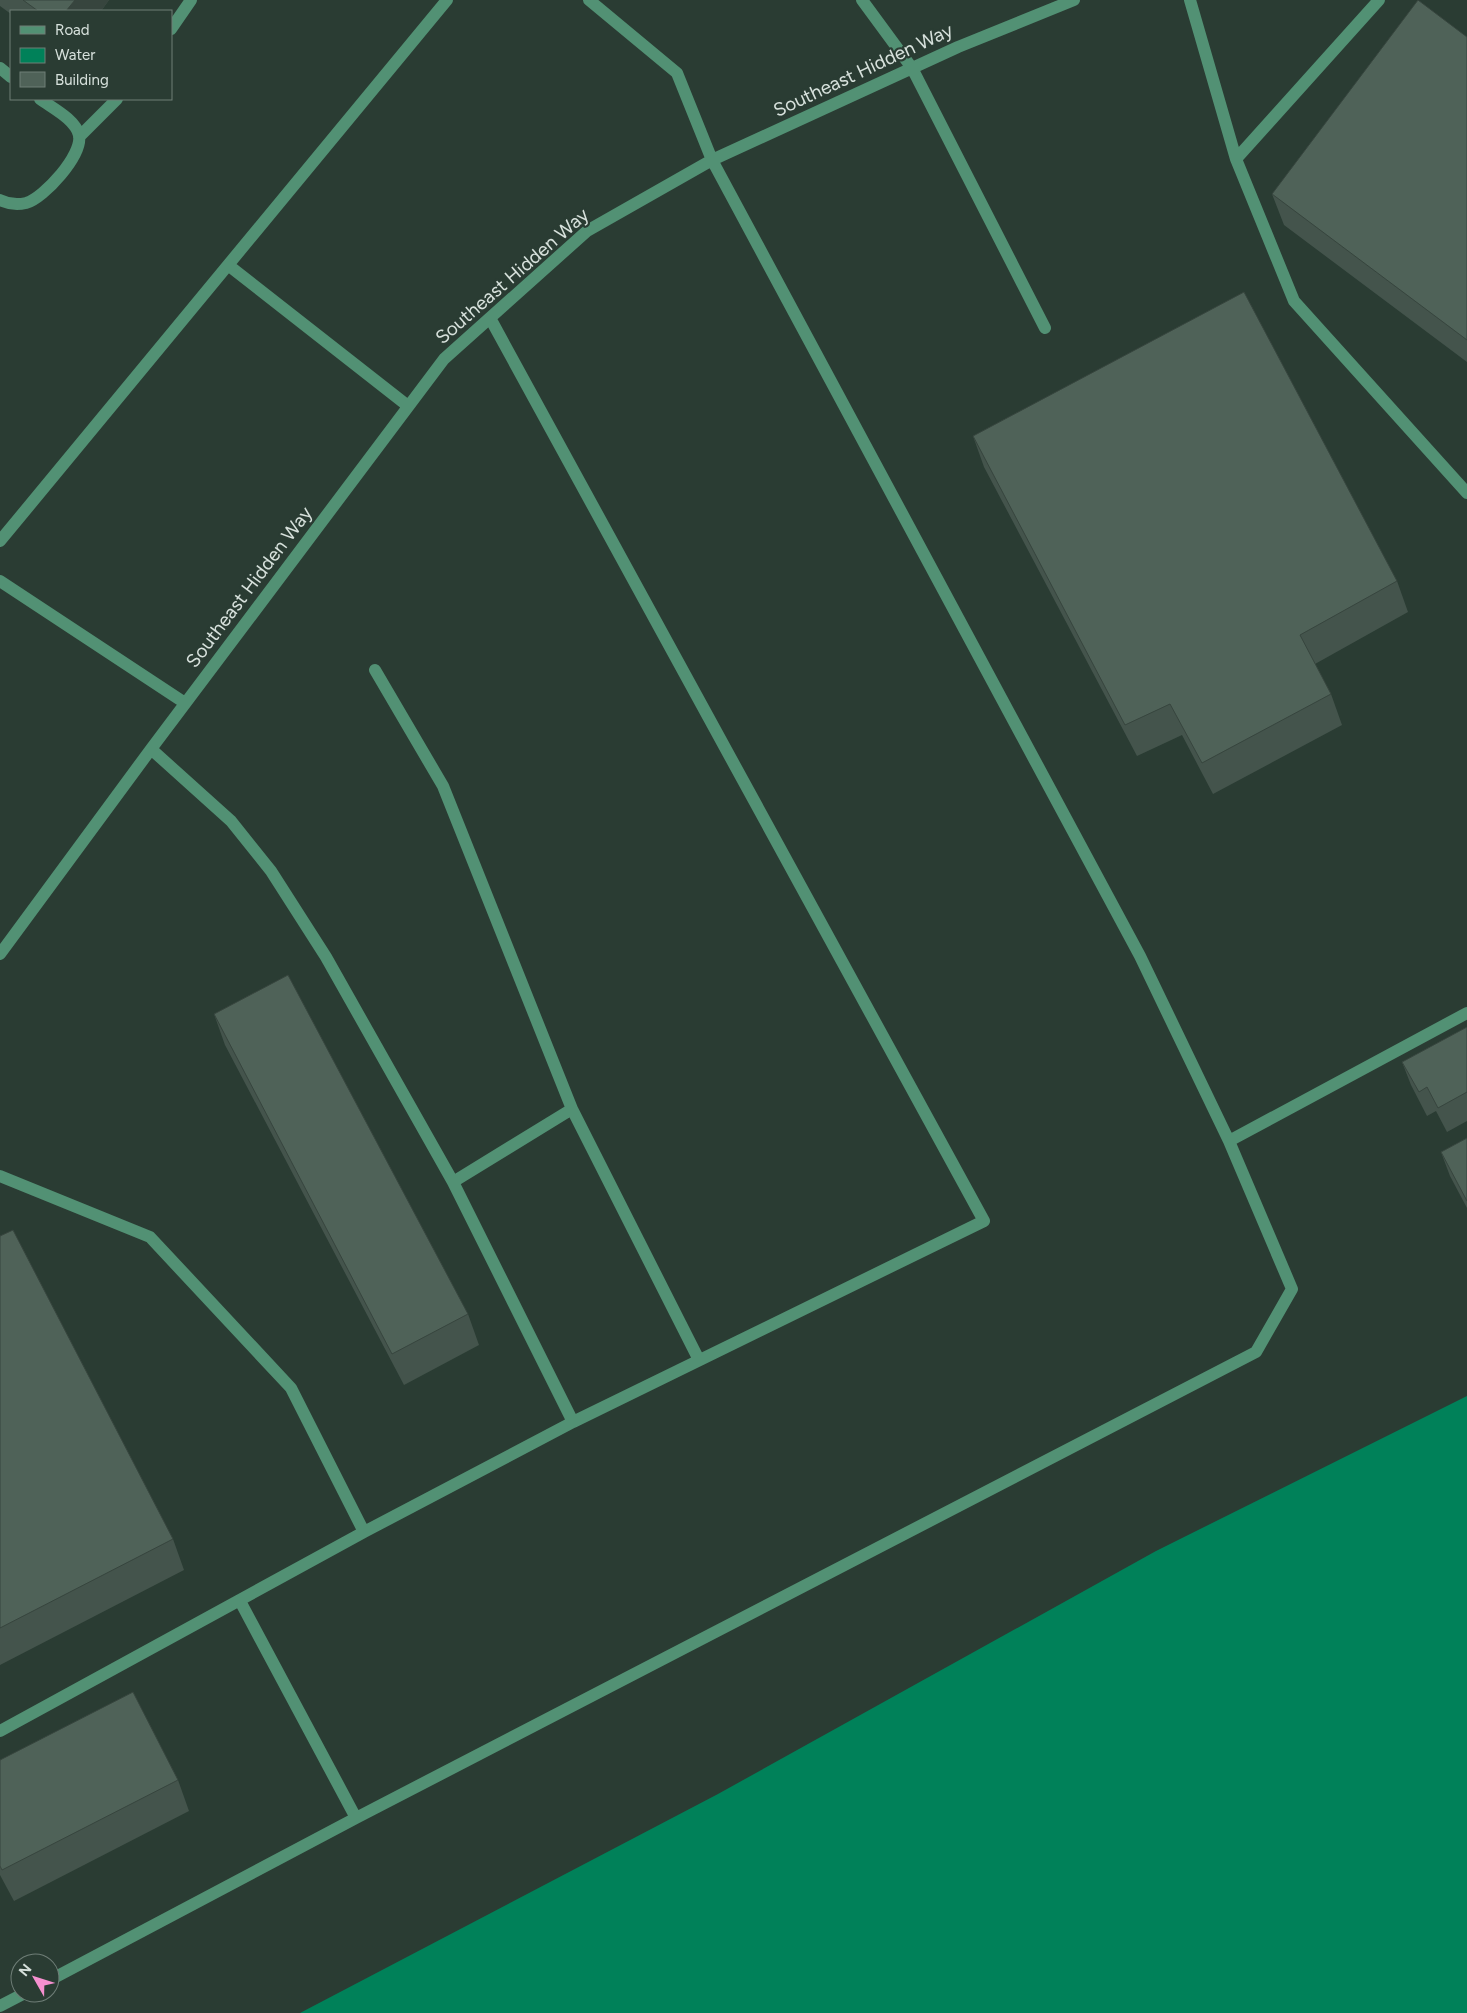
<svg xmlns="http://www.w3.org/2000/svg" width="1467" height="2013" font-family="Figtree,sans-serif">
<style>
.water{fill:#008159}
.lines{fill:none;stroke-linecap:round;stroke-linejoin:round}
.minor{stroke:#529174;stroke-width:12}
.wall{fill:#44544c}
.shaded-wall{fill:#37453e}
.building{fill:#4f6258;stroke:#37453e}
.labels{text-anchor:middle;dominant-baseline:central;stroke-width:4.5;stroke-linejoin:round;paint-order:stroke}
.street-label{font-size:19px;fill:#d7e1dc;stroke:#2a3c33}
</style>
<rect width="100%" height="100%" fill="#2a3c33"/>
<path class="water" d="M1467 1396V2013H300L718 1794 1156 1551Z"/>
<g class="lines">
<path class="minor" d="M862 0 912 68 1045 328
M1190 0 1236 159 1294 301 1467 493
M171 29 191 0
M0 68 11 77
M79 137 117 99
M1236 159 1379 0
M0 200C8 204 17 205 26 203 44 198 83 155 79 135 75 119 52 108 40 99
M228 265 408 406
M0 541 447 0
M0 581 185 703
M375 670 443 786 572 1109 699 1360
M151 749 231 821 271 871 326 957 453 1182 573 1422
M0 954 151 749 444 359 587 231 712 160 958 47 1074 0
M1229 1141 1467 1013
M0 1176 150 1237 291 1388 364 1532 0 1731
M453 1182 572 1109
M364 1532 573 1422 984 1221 490 318
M356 1818 1256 1352 1292 1289 1229 1141 1140 956 712 160 677 73 589 0
M50 1980 356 1818 240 1601
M0 2006 25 1993"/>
</g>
<path class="wall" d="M0 0H109L101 11H11V14L0 6Z
M1467 37V362L1284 225 1272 194Z
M973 436 1397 581 1408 612 1315 664 1331 694 1342 725 1213 794 1182 735 1137 756 984 467Z
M214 1014 468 1314 479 1345 404 1385 225 1045Z
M1467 1027V1121L1447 1132 1436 1111 1427 1116 1411 1085 1402 1062Z
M1467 1138V1208L1450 1176 1441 1152Z
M0 1236 173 1539 184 1570 0 1665Z
M0 1760 178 1780 189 1811 14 1901 0 1875Z"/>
<path class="shaded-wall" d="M75 0H109L101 11H66Z"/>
<path class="building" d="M23 0H75L66 11H38Z
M1418 0 1467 37V340L1272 194Z
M1244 292 1397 581 1300 635 1331 694 1202 763 1170 704 1125 725 973 436Z
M288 975 468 1314 392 1354 214 1014Z
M1467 1027V1092L1438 1108 1427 1087 1419 1092 1402 1062Z
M1467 1138V1201L1441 1152Z
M13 1230 173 1539 0 1628V1236Z
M133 1692 178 1780 2 1870 0 1866V1760Z"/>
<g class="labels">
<g class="street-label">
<text transform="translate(863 70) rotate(-25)">Southeast Hidden Way</text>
<text transform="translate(512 276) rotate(-41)">Southeast Hidden Way</text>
<text transform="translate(249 587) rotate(-53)">Southeast Hidden Way</text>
</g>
</g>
<rect x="10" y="10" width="162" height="90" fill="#2a3c33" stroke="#6f7e77"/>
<rect x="20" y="26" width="25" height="8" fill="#529174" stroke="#6f7e77"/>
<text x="55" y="35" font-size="15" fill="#d7e1dc">Road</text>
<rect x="20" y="48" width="25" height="15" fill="#008159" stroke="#6f7e77"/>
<text x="55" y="60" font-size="15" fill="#d7e1dc">Water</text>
<rect x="20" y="72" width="25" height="15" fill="#4f6258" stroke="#6f7e77"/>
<text x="55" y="85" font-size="15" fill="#d7e1dc">Building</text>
<g transform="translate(35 1978) rotate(309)"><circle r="24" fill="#2a3c33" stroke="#6f7e77"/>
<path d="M0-4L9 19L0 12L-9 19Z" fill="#f690d0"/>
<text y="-8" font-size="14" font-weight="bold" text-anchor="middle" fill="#d7e1dc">N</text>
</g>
</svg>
